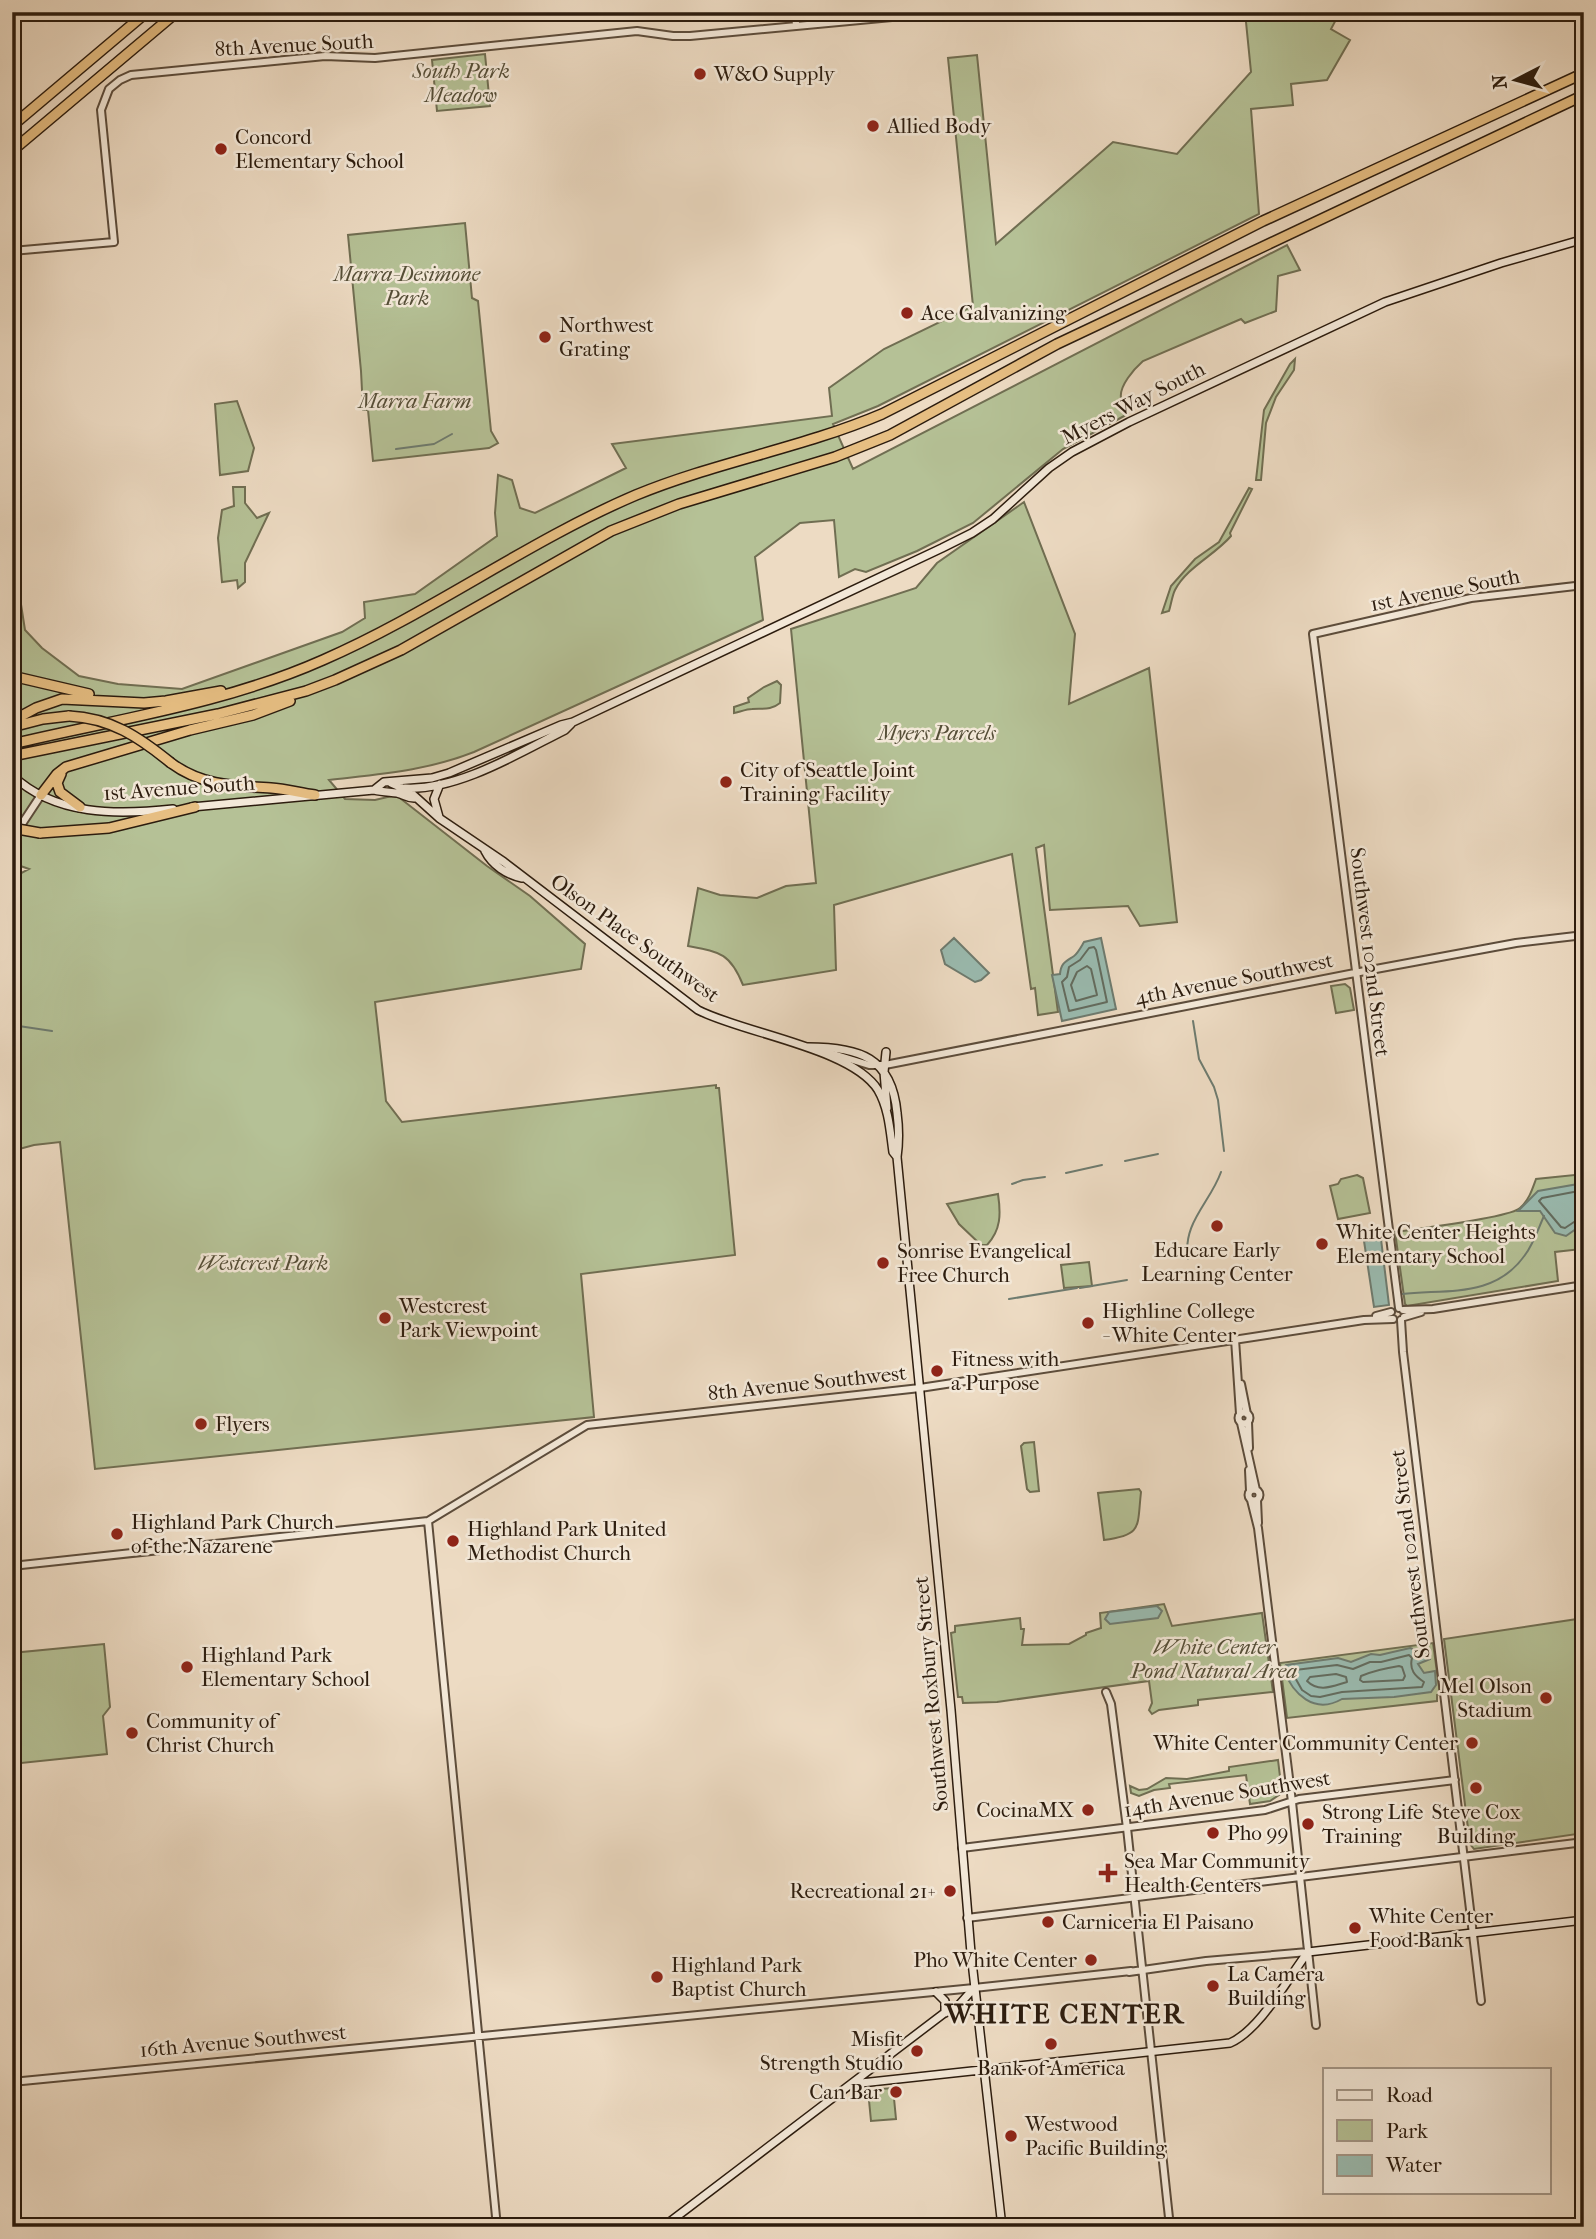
<svg xmlns="http://www.w3.org/2000/svg" width="1596" height="2239" font-family="'IM FELL French Canon',serif">
<style>
.green{fill:#b5c196;stroke:#706e52;stroke-width:2}
.water{fill:#9abbb0;stroke:#6e7b6f;stroke-width:2}
.lines{fill:none;stroke-linecap:round;stroke-linejoin:round}
.shore{stroke:#636c5f;stroke-width:2}
.stream{stroke:#6e7b6f;stroke-width:2}
.tertiary-casing{stroke:#5c4c3b;stroke-width:10}
.secondary-casing{stroke:#2c1c0e;stroke-width:10}
.motorway-casing{stroke:#2c1c0e;stroke-width:12}
.tertiary{stroke:#f3e8d8;stroke-width:6}
.secondary{stroke:#f3e8d8;stroke-width:7}
.motorway{stroke:#e6be82;stroke-width:9}
.motorway-bridge-casing{stroke:#2c1c0e;stroke-width:12;stroke-linecap:butt}
.motorway-bridge{stroke:#e6be82;stroke-width:9}
.poi-dot{fill:#8f2418;stroke:#f3e8d8;stroke-width:2.5}
.labels{text-anchor:middle;dominant-baseline:central;stroke-width:5;stroke-linejoin:round;paint-order:stroke}
.street-label{font-size:21px;fill:#2c1c0e;stroke:#f3e8d8}
.park-label{font-size:21px;font-style:italic;fill:#554e37;stroke:#f3e8d8}
.poi-label{font-size:21px;fill:#2c1c0e;stroke:#f3e8d8;text-anchor:start}
.district-label{font-size:28px;font-weight:bold;letter-spacing:2px;fill:#2c1c0e;stroke:#f3e8d8}
</style>
<rect width="100%" height="100%" fill="#eddbc3"/>
<filter id="stains"><feTurbulence type="fractalNoise" baseFrequency=".00286" numOctaves="4"/><feColorMatrix values="0 0 0 0 .2 0 0 0 0 .09 0 0 0 0 .02 0 0 0 .5 -.17"/></filter>
<radialGradient id="worn" r=".72"><stop offset=".6" stop-color="#630" stop-opacity="0"/><stop offset="1" stop-color="#630" stop-opacity=".3"/></radialGradient>
<path class="green" d="M1245 12H1340L1331 29 1350 40 1327 80 1291 84 1293 105 1251 109 1259 214 878 406 833 424 853 469 1287 245 1300 270 1278 276 1276 311 1245 323 1241 319 1143 361C1134 369 1119 386 1121 398 1123 406 1127 407 1126 415L1063 449 973 523 917 551 866 572 855 569 839 577 834 520 800 523 755 557 763 620 474 752C426 771 380 774 329 780L345 799 375 800 396 795 487 866 530 896 585 944 581 969 375 1002 386 1101 402 1122 716 1085V1088H719L735 1255 581 1274 594 1417 95 1469 60 1142 34 1145 12 1151V878L29 869 12 863V547L25 630 42 648 79 676 118 684 182 689 342 632 365 618 364 602 415 594 497 536 495 513 498 475 512 480 520 508 535 513 626 468 612 444 832 416 829 388 884 349 973 306 948 58 977 55 996 244 1113 142 1177 154 1251 72Z
M485 54 490 106 437 111 432 60Z
M465 223 472 298 478 301 491 431 498 443 489 448 373 461 368 410H363L361 371 348 235Z
M1295 359 1294 370 1276 397 1266 423 1261 480H1256L1264 410 1290 364Z
M237 401 254 448 248 471 220 475 215 404Z
M233 487H245V503L257 518 269 513 245 563V582L238 588 237 580 222 582 218 538 222 510 234 506Z
M1249 488 1252 489 1230 533 1231 536C1215 555 1187 567 1175 590 1172 596 1171 605 1169 611L1162 613 1171 586 1195 559 1219 542Z
M1024 502 1075 634 1069 704 1149 668 1177 922 1140 926 1128 906 1050 910 1044 845 1036 848 1058 1012 1038 1015 1035 988 1031 989 1012 854 834 905 836 970 743 985C730 953 720 952 688 946L698 888 720 895 757 898 786 886 816 883 791 629 916 588 937 563Z
M777 681 781 685 780 703C770 711 763 708 752 709 747 709 739 712 734 713V707L749 702 748 698 764 687Z
M1345 984 1350 988 1354 1010 1336 1013 1331 986Z
M1584 1174V1267L1581 1249 1555 1252 1558 1281 1407 1306 1405 1304 1395 1232C1415 1229 1510 1218 1520 1208 1529 1200 1532 1190 1536 1179Z
M1357 1175 1363 1178 1370 1213 1338 1219 1330 1186 1338 1184 1341 1179Z
M998 1194C1001 1214 1001 1230 987 1245H981L959 1224 947 1204Z
M1089 1262 1092 1286 1064 1288 1061 1265Z
M1034 1442 1039 1491 1030 1492 1027 1489 1021 1446 1024 1443Z
M1139 1489 1141 1492C1137 1527 1143 1535 1104 1540L1098 1493Z
M1164 1604 1172 1626 1262 1613 1273 1692 1198 1700V1705L1159 1710 1152 1714 1149 1710 1152 1703 1149 1681 997 1702 963 1703 962 1697H958L951 1633 955 1632V1626L1020 1618 1021 1629H1024L1022 1645 1069 1644 1086 1635V1633L1101 1628 1100 1613Z
M1584 1618V1833L1474 1849 1470 1844 1444 1639Z
M1433 1643 1440 1694 1437 1695V1701L1287 1718 1280 1663Z
M104 1644 110 1707 103 1716 107 1754 12 1764V1653Z
M1278 1760 1282 1793 1270 1801 1250 1804 1246 1775 1169 1784 1170 1788 1154 1790 1139 1796 1131 1793 1130 1786 1139 1790 1147 1789 1166 1778 1187 1779 1229 1771V1767Z
M893 2088 896 2119 871 2121 868 2090Z"/>
<path class="water" d="M954 938 989 973 981 980 975 982 945 964 941 950Z
M1101 938 1116 1009 1062 1021 1052 975 1060 974C1061 963 1065 962 1074 956 1078 953 1081 947 1084 942Z
M1584 1183V1228L1576 1229 1566 1236 1555 1233 1540 1211H1518L1538 1191Z
M1381 1239 1389 1305 1374 1307 1364 1241Z
M1157 1606 1162 1611 1158 1618 1110 1624 1105 1619 1109 1612Z
M1410 1648 1430 1655V1659L1418 1664 1424 1673 1435 1671 1436 1685 1431 1692 1394 1697 1342 1699C1314 1715 1293 1694 1283 1669L1286 1665 1338 1658 1351 1662 1371 1654 1380 1655Z"/>
<g class="lines">
<path class="shore" d="M1089 948 1094 947 1096 950 1107 1002 1069 1011 1062 982 1067 977 1069 967 1080 960Z
M1087 966 1091 969 1097 995 1076 1001 1071 985 1077 972Z
M1584 1190 1542 1198 1539 1201 1561 1227 1565 1228 1574 1222 1584 1221
M1409 1655 1412 1658C1409 1670 1415 1676 1424 1682L1422 1687 1342 1692 1320 1697 1311 1696 1302 1690 1293 1674 1295 1670 1337 1665 1353 1669 1370 1662H1381Z
M1399 1666 1402 1667 1405 1676 1403 1680 1363 1682 1360 1680 1361 1676C1373 1671 1386 1668 1399 1666Z
M1336 1674 1346 1677 1347 1682C1333 1686 1319 1693 1307 1681L1310 1677Z"/>
<path class="stream" d="M396 449 434 444 452 434
M1193 1021 1199 1059 1214 1087 1218 1100 1224 1151
M12 1025 52 1031
M1125 1161 1158 1154
M1066 1173 1102 1165
M1012 1184 1023 1180 1045 1177
M1188 1259C1182 1223 1210 1203 1221 1172
M1080 1288 1127 1280
M1402 1294C1448 1289 1495 1298 1525 1255 1534 1243 1538 1229 1544 1216
M1009 1299 1077 1288"/>
<defs>
<path id="tertiary" d="M795 12 796 26
M12 251 114 242 101 110 109 89 120 80 131 75 325 56 375 58 637 31 673 36H690L945 12
M12 839 41 795
M830 1053 869 1065H885L1365 971 1516 943 1584 935
M1399 1308 1313 634 1471 598 1584 585
M1403 1310 1433 1309 1584 1285
M1376 1316 1391 1312
M1404 1317 1421 1312
M1401 1320 1403 1352 1481 2001
M1235 1339 1240 1414
M1241 1384 1247 1414
M1238.5 1418a5.5 5.5 0 1 1 11 0a5.5 5.5 0 1 1-11 0Z
M1248 1422 1249 1448
M1241 1423 1256 1490
M1249 1470 1250 1491
M1248.5 1495a5.5 5.5 0 1 1 11 0a5.5 5.5 0 1 1-11 0Z
M1251 1500 1258 1528 1292 1802 1316 2025
M1257 1500 1258 1523
M428 1521 497 2227
M12 1566 428 1521 587 1425 920 1388 1364 1320 1393 1319
M1106 1692 1111 1704 1127 1828 1170 2227
M962 1848 1265 1810 1299 1799 1455 1780
M967 1918 1584 1842
M1129 1972 1206 1961 1308 1952
M12 2082 974 1988 1131 1971"/>
<path id="secondary" d="M12 775C55 816 117 815 173 809
M391 783 409 791 439 818 504 862 698 1010C742 1033 852 1048 878 1090 889 1109 890 1131 893 1152L897 1157
M405 788C457 791 519 753 565 730L571 724
M374 790 384 782 432 778 449 773 561 725 573 722 942 548 972 533 993 519 1049 468 1072 452 1129 422 1385 302 1501 263 1584 239
M192 807 374 790C382 792 389 792 397 793 405 795 407 798 414 798
M439 817 434 799 440 784
M485 851C492 865 507 875 522 878
M808 1047C859 1047 892 1057 897 1113 899 1128 899 1143 897 1157L951 1710 971 1953 1002 2227
M886 1052 884 1072 887 1108
M936 1992 945 2001V2013
M958 2006 977 2012
M852 2084 1230 2043C1260 2030 1288 1978 1308 1952L1584 1920
M663 2227 943 2014 958 2006 974 1988"/>
<path id="motorway" d="M12 126 147 12
M12 151 177 12
M12 676 89 694
M12 721 36 708 62 699 144 703 166 701 221 691
M12 727 43 719 69 716
M12 744C117 719 224 704 323 660 431 613 528 541 636 495 716 462 802 448 882 414L1263 221 1584 73
M12 756 218 714 306 691 335 680 401 650 611 531 679 504 835 457 890 435 1057 344 1584 95
M171 763C202 786 234 786 271 788 286 789 300 793 315 795
M61 774 57 783 60 792 80 807
M41 795 57 774 66 767 190 730 253 715 290 701
M40 833 109 828 195 807"/>
</defs>
<use href="#tertiary" class="tertiary-casing"/>
<use href="#secondary" class="secondary-casing"/>
<use href="#motorway" class="motorway-casing"/>
<use href="#tertiary" class="tertiary"/>
<use href="#secondary" class="secondary"/>
<use href="#motorway" class="motorway"/>
<defs>
<path id="motorway-bridge" d="M69 716C111 718 139 737 171 763
M12 828 40 833"/>
</defs>
<use href="#motorway-bridge" class="motorway-bridge-casing"/>
<use href="#motorway-bridge" class="motorway-bridge"/>
</g>
<g class="poi-dot">
<circle cx="700" cy="74" r="7"/>
<circle cx="873" cy="126" r="7"/>
<circle cx="221" cy="149" r="7"/>
<circle cx="907" cy="313" r="7"/>
<circle cx="545" cy="337" r="7"/>
<circle cx="726" cy="782" r="7"/>
<circle cx="1217" cy="1226" r="7"/>
<circle cx="1322" cy="1244" r="7"/>
<circle cx="883" cy="1263" r="7"/>
<circle cx="385" cy="1318" r="7"/>
<circle cx="1088" cy="1323" r="7"/>
<circle cx="937" cy="1371" r="7"/>
<circle cx="201" cy="1424" r="7"/>
<circle cx="117" cy="1534" r="7"/>
<circle cx="453" cy="1541" r="7"/>
<circle cx="187" cy="1667" r="7"/>
<circle cx="1546" cy="1698" r="7"/>
<circle cx="132" cy="1733" r="7"/>
<circle cx="1472" cy="1743" r="7"/>
<circle cx="1476" cy="1788" r="7"/>
<circle cx="1088" cy="1810" r="7"/>
<circle cx="1308" cy="1824" r="7"/>
<circle cx="1213" cy="1833" r="7"/>
<path d="M1104.5 1862.5h7v7h7v7h-7v7h-7v-7h-7v-7h7z"/>
<circle cx="950" cy="1891" r="7"/>
<circle cx="1048" cy="1922" r="7"/>
<circle cx="1355" cy="1928" r="7"/>
<circle cx="1091" cy="1960" r="7"/>
<circle cx="657" cy="1977" r="7"/>
<circle cx="1213" cy="1986" r="7"/>
<circle cx="1051" cy="2044" r="7"/>
<circle cx="917" cy="2051" r="7"/>
<circle cx="896" cy="2092" r="7"/>
<circle cx="1011" cy="2136" r="7"/>
</g>
<g class="labels">
<g class="street-label">
<text transform="translate(294 45) rotate(-3)">8th Avenue South</text>
<text transform="translate(1133 403) rotate(-27)">Myers Way South</text>
<text transform="translate(1445 590) rotate(-11)">1st Avenue South</text>
<text transform="translate(179 788) rotate(-4)">1st Avenue South</text>
<text transform="translate(635 938) rotate(36)">Olson Place Southwest</text>
<text transform="translate(1370 952) rotate(83)">Southwest 102nd Street</text>
<text transform="translate(1234 979) rotate(-11)">4th Avenue Southwest</text>
<text transform="translate(807 1383) rotate(-6)">8th Avenue Southwest</text>
<text transform="translate(1410 1554) rotate(-97)">Southwest 102nd Street</text>
<text transform="translate(931 1694) rotate(-95)">Southwest Roxbury Street</text>
<text transform="translate(1227 1794) rotate(-9)">14th Avenue Southwest</text>
<text transform="translate(243 2041) rotate(-5)">16th Avenue Southwest</text>
</g>
<g class="park-label">
<text x="461" y="71">South Park<tspan x="461" dy="24">Meadow</tspan></text>
<text x="407" y="274">Marra-Desimone<tspan x="407" dy="24">Park</tspan></text>
<text x="415" y="401">Marra Farm</text>
<text x="937" y="733">Myers Parcels</text>
<text x="263" y="1263">Westcrest Park</text>
<text x="1214" y="1647">White Center<tspan x="1214" dy="24">Pond Natural Area</tspan></text>
</g>
<g class="poi-label">
<text x="714" y="74">W&amp;O Supply</text>
<text x="887" y="126">Allied Body</text>
<text x="235" y="137">Concord<tspan x="235" dy="24">Elementary School</tspan></text>
<text x="921" y="313">Ace Galvanizing</text>
<text x="559" y="325">Northwest<tspan x="559" dy="24">Grating</tspan></text>
<text x="740" y="770">City of Seattle Joint<tspan x="740" dy="24">Training Facility</tspan></text>
<text x="1336" y="1232">White Center Heights<tspan x="1336" dy="24">Elementary School</tspan></text>
<text x="1217" y="1250" text-anchor="middle">Educare Early<tspan x="1217" dy="24">Learning Center</tspan></text>
<text x="897" y="1251">Sonrise Evangelical<tspan x="897" dy="24">Free Church</tspan></text>
<text x="399" y="1306">Westcrest<tspan x="399" dy="24">Park Viewpoint</tspan></text>
<text x="1102" y="1311">Highline College<tspan x="1102" dy="24">- White Center</tspan></text>
<text x="951" y="1359">Fitness with<tspan x="951" dy="24">a Purpose</tspan></text>
<text x="215" y="1424">Flyers</text>
<text x="131" y="1522">Highland Park Church<tspan x="131" dy="24">of the Nazarene</tspan></text>
<text x="467" y="1529">Highland Park United<tspan x="467" dy="24">Methodist Church</tspan></text>
<text x="201" y="1655">Highland Park<tspan x="201" dy="24">Elementary School</tspan></text>
<text x="1532" y="1686" text-anchor="end">Mel Olson<tspan x="1532" dy="24">Stadium</tspan></text>
<text x="146" y="1721">Community of<tspan x="146" dy="24">Christ Church</tspan></text>
<text x="1458" y="1743" text-anchor="end">White Center Community Center</text>
<text x="1074" y="1810" text-anchor="end">CocinaMX</text>
<text x="1322" y="1812">Strong Life<tspan x="1322" dy="24">Training</tspan></text>
<text x="1476" y="1812" text-anchor="middle">Steve Cox<tspan x="1476" dy="24">Building</tspan></text>
<text x="1227" y="1833">Pho 99</text>
<text x="1124" y="1861">Sea Mar Community<tspan x="1124" dy="24">Health Centers</tspan></text>
<text x="936" y="1891" text-anchor="end">Recreational 21+</text>
<text x="1369" y="1916">White Center<tspan x="1369" dy="24">Food Bank</tspan></text>
<text x="1062" y="1922">Carniceria El Paisano</text>
<text x="1077" y="1960" text-anchor="end">Pho White Center</text>
<text x="671" y="1965">Highland Park<tspan x="671" dy="24">Baptist Church</tspan></text>
<text x="1227" y="1974">La Camera<tspan x="1227" dy="24">Building</tspan></text>
<text x="903" y="2039" text-anchor="end">Misfit<tspan x="903" dy="24">Strength Studio</tspan></text>
<text x="1051" y="2068" text-anchor="middle">Bank of America</text>
<text x="882" y="2092" text-anchor="end">Can Bar</text>
<text x="1025" y="2124">Westwood<tspan x="1025" dy="24">Pacific Building</tspan></text>
</g>
<g class="district-label">
<text x="1065" y="2013">WHITE CENTER</text>
</g>
</g>
<rect width="1596" height="2239" fill="none" stroke="#eddbc3" stroke-width="42"/>
<rect x="14" y="14" width="1568" height="2211" fill="none" stroke="#2c1c0e" stroke-width="3.5"/>
<rect x="21" y="21" width="1554" height="2197" fill="none" stroke="#2c1c0e" stroke-width="2"/>
<rect x="1323" y="2068" width="228" height="126" fill="#f3e8d8" stroke="#a39687" stroke-width="2"/>
<rect x="1337" y="2090" width="35" height="10" fill="#f3e8d8" stroke="#a39687" stroke-width="2"/>
<text x="1386" y="2102" font-size="21" fill="#2c1c0e">Road</text>
<rect x="1337" y="2120" width="35" height="21" fill="#b5c196" stroke="#a39687" stroke-width="2"/>
<text x="1386" y="2138" font-size="21" fill="#2c1c0e">Park</text>
<rect x="1337" y="2155" width="35" height="21" fill="#9abbb0" stroke="#a39687" stroke-width="2"/>
<text x="1386" y="2172" font-size="21" fill="#2c1c0e">Water</text>
<g transform="translate(1516 80) rotate(264)" stroke="#f3e8d8" stroke-width="5" paint-order="stroke">
<path d="M0-5L12 26L0 18L-12 26Z" fill="#2c1c0e"/>
<text y="-10" font-size="19" font-weight="bold" text-anchor="middle" fill="#2c1c0e">N</text>
</g>
<rect width="100%" height="100%" filter="url(#stains)"/>
<rect width="100%" height="100%" fill="url(#worn)"/>
</svg>
